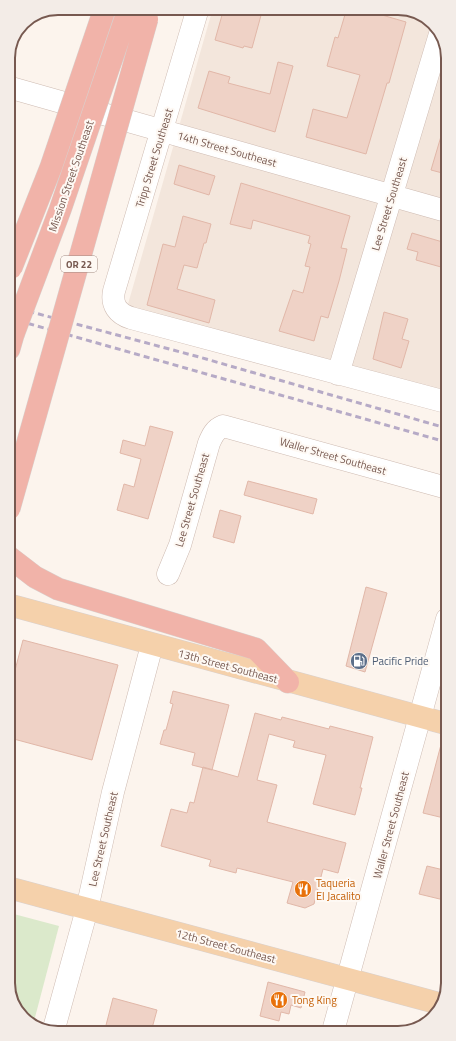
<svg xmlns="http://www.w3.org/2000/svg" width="456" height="1041" font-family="'Titillium Web',sans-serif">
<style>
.residential{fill:#f3e6dc}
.green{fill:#dbe9cb}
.building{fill:#efd2c6;stroke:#e1b7a8}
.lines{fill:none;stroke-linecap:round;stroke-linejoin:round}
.minor-casing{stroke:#cebbb2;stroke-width:23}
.major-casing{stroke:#d9d1ce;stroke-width:23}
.highway-casing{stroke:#d9d1ce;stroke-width:23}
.minor{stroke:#fff;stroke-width:22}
.major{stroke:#f5d1ab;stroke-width:22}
.highway{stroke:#f1b3a9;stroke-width:22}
.rail{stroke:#b6aac6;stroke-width:3;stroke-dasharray:6 4;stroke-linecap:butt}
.highway-bridge-casing{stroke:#d9d1ce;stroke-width:23;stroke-linecap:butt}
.highway-bridge{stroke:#f1b3a9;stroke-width:22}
.labels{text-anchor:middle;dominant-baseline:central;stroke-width:4;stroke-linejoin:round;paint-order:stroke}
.shield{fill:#fef9f4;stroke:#a08981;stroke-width:1}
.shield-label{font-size:10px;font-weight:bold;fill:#775950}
.street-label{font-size:11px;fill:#775950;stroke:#fef9f4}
.service-label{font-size:11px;fill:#4e5e75;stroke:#fef9f4;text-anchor:start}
.food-label{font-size:11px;fill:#c56008;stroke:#fef9f4;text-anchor:start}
.rim{fill:none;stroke:#775950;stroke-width:2}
</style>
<rect width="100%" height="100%" fill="#fcf4ed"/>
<path class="residential" d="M213 8H402L429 18 445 41 446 400 126 311Z"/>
<path class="green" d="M10 913 59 926 33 1025 27 1023 11 1000Z"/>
<path class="building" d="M224 8H263L252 48 244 46 243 48 215 40Z
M347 8H358L406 22 389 83H387L366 154 306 137 313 109 347 118 360 75 327 66 335 37 338 38Z
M278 62 293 66 275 132 198 108 209 71 230 77 228 83 270 94Z
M442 133 446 134V174L431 170Z
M179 165 215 176 209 195 174 184Z
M241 183 350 216 341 248 347 249 339 281 328 318 321 316 314 341 279 331 293 290 303 293 310 267 305 266 311 244 308 243 310 236 253 220 251 229 230 224Z
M183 216 211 224 206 243H204L197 268 184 265 177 289 215 300 209 323 147 305 163 244 175 247Z
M412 233 446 243 441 267 416 260 418 252 407 249Z
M384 312 408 319 402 339 409 341 401 368 373 359Z
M150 426 173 432 148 519 117 510 124 484 134 487 141 459 120 453 123 440 145 446Z
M248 481 317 499 313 514 244 495Z
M220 510 241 516 234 543 213 537Z
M366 587 387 593 365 672 346 666Z
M23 640 118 665 92 760 10 738V689Z
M173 691 229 705 212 770 192 765 195 753 160 744 164 730H166L173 704 170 703Z
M255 713 281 720 282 717 329 729 330 726 373 737 360 788H362L355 815 313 804 326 755 293 747 295 741 269 734 257 780 277 785 267 822 346 843 338 873 323 869 314 904 305 908 287 903 293 882 237 868 236 873 209 866 211 860 161 846 171 809 187 813 190 802 194 803 203 767 238 777Z
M443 737 447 738 448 819 423 813Z
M427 866 448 871V901L419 894Z
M268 982 305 992 301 1008 291 1005 289 1014 281 1012 279 1021 260 1016Z
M113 998 157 1010 151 1032 104 1033Z"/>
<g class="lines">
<defs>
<path id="minor" d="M198 8 114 291C111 305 118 314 131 318L446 402
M8 87 446 211
M338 374 440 34
M168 574 180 545 209 443C212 436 215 429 223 426L447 488
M333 1031 447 619
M53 1032 87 909 113 792 152 645"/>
<path id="major" d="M10 605 447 724
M10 888 441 1004"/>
<path id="highway" d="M9 349 13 335
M9 557 35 577 58 589 256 649 288 682"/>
</defs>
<use href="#minor" class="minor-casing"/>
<use href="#major" class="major-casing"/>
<use href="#highway" class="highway-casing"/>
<use href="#minor" class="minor"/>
<use href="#major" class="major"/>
<use href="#highway" class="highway"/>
<path class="rail" d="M9 306 199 357 446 428
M9 318 446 442"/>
<defs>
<path id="highway-bridge" d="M11 268 51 167 105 8
M13 335 60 210 127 14
M9 509 147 19"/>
</defs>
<use href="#highway-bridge" class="highway-bridge-casing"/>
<use href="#highway-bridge" class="highway-bridge"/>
</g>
<defs>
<symbol id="fuel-disc" viewBox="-11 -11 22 22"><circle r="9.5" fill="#5c6f8a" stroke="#fef9f4"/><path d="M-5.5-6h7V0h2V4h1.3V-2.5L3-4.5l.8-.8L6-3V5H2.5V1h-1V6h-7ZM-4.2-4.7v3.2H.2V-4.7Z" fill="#fff"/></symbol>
<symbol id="restaurant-disc" viewBox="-11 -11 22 22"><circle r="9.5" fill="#e8710a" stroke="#fef9f4"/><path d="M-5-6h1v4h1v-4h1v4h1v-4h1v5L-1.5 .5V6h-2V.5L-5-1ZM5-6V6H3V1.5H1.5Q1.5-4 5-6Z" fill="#fff"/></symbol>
</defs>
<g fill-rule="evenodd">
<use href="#fuel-disc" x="349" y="651" width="20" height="20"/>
<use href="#restaurant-disc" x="293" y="879" width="20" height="20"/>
<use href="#restaurant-disc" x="269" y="990" width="20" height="20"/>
</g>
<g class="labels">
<rect class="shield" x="61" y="256" width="36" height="16" rx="3"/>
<g class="shield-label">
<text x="79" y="264">OR 22</text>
</g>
<g class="street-label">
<text transform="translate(227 149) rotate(16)">14th Street Southeast</text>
<text transform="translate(154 158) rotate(-73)">Tripp Street Southeast</text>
<text transform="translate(71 176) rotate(-71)">Mission Street Southeast</text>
<text transform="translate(389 204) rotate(-73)">Lee Street Southeast</text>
<text transform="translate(333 456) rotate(16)">Waller Street Southeast</text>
<text transform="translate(192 500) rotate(-74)">Lee Street Southeast</text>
<text transform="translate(228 666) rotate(15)">13th Street Southeast</text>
<text transform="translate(391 825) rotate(-75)">Waller Street Southeast</text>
<text transform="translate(103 839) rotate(-77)">Lee Street Southeast</text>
<text transform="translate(226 946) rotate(15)">12th Street Southeast</text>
</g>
<g class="service-label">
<text x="372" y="661">Pacific Pride</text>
</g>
<g class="food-label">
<text x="316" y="883">Taqueria<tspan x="316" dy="13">El Jacalito</tspan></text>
<text x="292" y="1000">Tong King</text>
</g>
</g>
<path d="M0 0H456V1041H0ZM58 15H398A43 43 0 0 1 441 58V983A43 43 0 0 1 398 1026H58A43 43 0 0 1 15 983V58A43 43 0 0 1 58 15Z" fill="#f3ece7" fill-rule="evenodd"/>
<path class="rim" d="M58 15H398A43 43 0 0 1 441 58V983A43 43 0 0 1 398 1026H58A43 43 0 0 1 15 983V58A43 43 0 0 1 58 15Z"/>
</svg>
